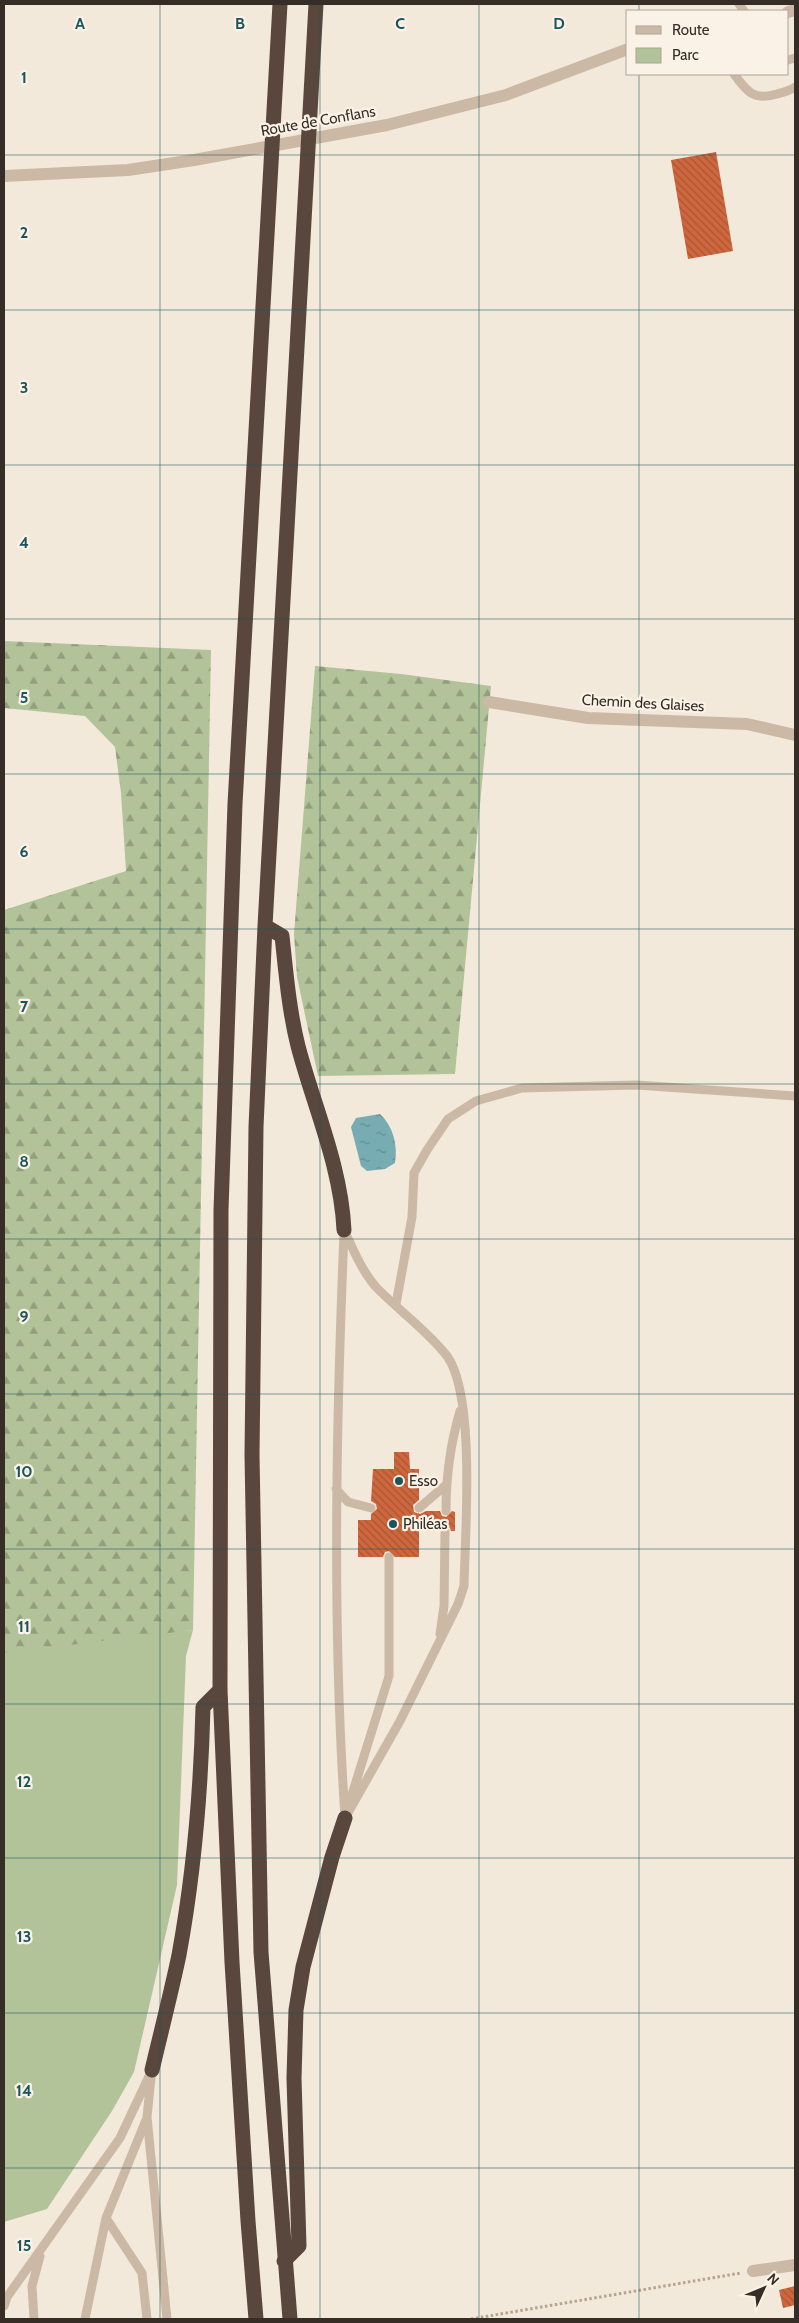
<svg xmlns="http://www.w3.org/2000/svg" width="799" height="2323" font-family="Cabin,sans-serif">
<style>
.green{fill:#b3c399}
.forest{fill:url(#forest-firs)}
.water{fill:url(#water-ripples)}
.building{fill:url(#building-back-hatch)}
.lines{fill:none;stroke-linecap:round;stroke-linejoin:round}
.path{stroke:#b8a38f;stroke-width:3;stroke-dasharray:2.5 2.5;stroke-linecap:butt}
.service{stroke:#ccb9a5;stroke-width:9}
.minor{stroke:#ccb9a5;stroke-width:12}
.tertiary{stroke:#ccb9a5;stroke-width:12}
.motorway{stroke:#59473d;stroke-width:15}
.grid{fill:none;stroke:#1a545c;stroke-width:1;stroke-opacity:0.55}
.poi-dot{fill:#1a545c;stroke:#fbf2e7;stroke-width:2}
.labels{text-anchor:middle;dominant-baseline:central;stroke-width:4.5;stroke-linejoin:round;paint-order:stroke}
.street-label{font-size:15px;fill:#372d27;stroke:#fbf2e7}
.poi-label{font-size:15px;fill:#372d27;stroke:#fbf2e7;text-anchor:start}
.grid-label{font-size:16px;text-anchor:middle;font-weight:bold;fill:#1a545c;stroke:#fbf2e7;stroke-width:4.5;stroke-linejoin:round;paint-order:stroke}
</style>
<defs>
<pattern id="forest-firs" width="22" height="20" patternUnits="userSpaceOnUse" patternTransform="scale(1.25)"><rect width="22" height="20" fill="#b3c399"/><path d="M5 1l3.5 6h-7zM16 11l3.5 6h-7z" fill="#929f7d"/></pattern>
<pattern id="water-ripples" width="26" height="14" patternUnits="userSpaceOnUse" patternTransform="scale(1.25)"><rect width="26" height="14" fill="#77adb2"/><path d="M2 4q2-2 4 0t4 0M15 11q2-2 4 0t4 0" fill="none" stroke="#628d91"/></pattern>
<pattern id="building-back-hatch" width="6" height="6" patternUnits="userSpaceOnUse" patternTransform="scale(1.25)"><rect width="6" height="6" fill="#ce673e"/><path d="M-1 5l2 2M0 0l6 6M5-1l2 2" fill="none" stroke="#a85534"/></pattern>
</defs>
<rect width="100%" height="100%" fill="#f3e9da"/>
<path class="green" d="M193 1630 186 1656 177 1885 134 2072 112 2111 47 2209 4 2222V1650L69 1640Z"/>
<path class="forest" d="M4 641 211 650 193 1630 4 1653V910L126 871 121 793 115 747 85 716 4 708Z
M315 666 401 674 491 686 455 1074 318 1076 297 977 294 934Z"/>
<path class="water" d="M380 1114C393 1126 398 1145 395 1163L385 1169 367 1171 361 1166 351 1127 356 1118Z"/>
<path class="building" d="M716 152 733 251 688 259 671 160Z
M394 1452H409L410 1469H419V1500L413 1505 414 1512 420 1514 426 1511H440L442 1516 446 1517 452 1511 455 1512V1531H451L450 1528 446 1525 442 1526 439 1531H419V1557H395L389 1551 385 1552 383 1557H358V1520H371V1514L377 1509 376 1504 371 1501 373 1469H394Z
M795 2286V2305L783 2308 779 2290Z"/>
<g class="lines">
<path class="path" d="M471 2319 741 2273"/>
<path class="service" d="M739 4 744 11
M788 60 795 58
M734 74C747 92 754 101 777 94 783 92 790 91 795 87
M344 1230C353 1249 362 1271 376 1287 398 1310 427 1330 447 1356 476 1396 465 1534 464 1586L458 1604 400 1721 345 1818
M344 1233C336 1428 332 1623 345 1817
M396 1304 412 1217 414 1173 427 1150 448 1119 476 1101 522 1088 636 1085 795 1096
M336 1489 348 1502 371 1508
M419 1508 446 1485
M446 1511C446 1475 450 1445 460 1411
M440 1634 444 1606 445 1531
M350 1801 389 1676V1557
M151 2078 147 2117 167 2319
M106 2218 142 2273 147 2319
M4 2306 7 2297 120 2138 152 2070
M34 2319 32 2286 40 2256
M85 2319 106 2218 146 2120"/>
<path class="minor" d="M489 702 588 718 747 724 795 735
M753 2271 795 2265"/>
<path class="tertiary" d="M788 12 795 10
M4 176 128 170 194 160 387 125 506 95 628 49"/>
<path class="motorway" d="M265 926 282 936C286 973 289 1010 298 1046 314 1107 341 1166 344 1230
M152 2070C161 2032 171 1993 179 1955 194 1873 201 1790 203 1707L220 1690
M284 2261 299 2246 294 2078 296 2010 303 1967 332 1857 345 1818
M256 2319 248 2221 232 1962 220 1690 221 1210 235 804 280 4
M290 2319 261 1952 252 1455 256 1127 265 926 316 4"/>
</g>
<path class="grid" d="M160 4V2319M320 4V2319M479 4V2319M639 4V11M639 74V2319M4 155H795M4 310H795M4 465H795M4 619H795M4 774H795M4 929H795M4 1084H795M4 1239H795M4 1394H795M4 1549H795M4 1704H795M4 1858H795M4 2013H795M4 2168H795"/>
<g class="poi-dot">
<circle cx="399" cy="1481" r="5"/>
<circle cx="393" cy="1524" r="5"/>
</g>
<g class="labels">
<g class="street-label">
<text transform="translate(318 121) rotate(-10)">Route de Conflans</text>
<text transform="translate(643 703) rotate(3)">Chemin des Glaises</text>
</g>
<g class="poi-label">
<text x="409" y="1481">Esso</text>
<text x="403" y="1524">Philéas</text>
</g>
</g>
<g class="grid-label">
<text x="80" y="29">A</text>
<text x="240" y="29">B</text>
<text x="400" y="29">C</text>
<text x="559" y="29">D</text>
<text x="24" y="83">1</text>
<text x="24" y="238">2</text>
<text x="24" y="393">3</text>
<text x="24" y="548">4</text>
<text x="24" y="703">5</text>
<text x="24" y="857">6</text>
<text x="24" y="1012">7</text>
<text x="24" y="1167">8</text>
<text x="24" y="1322">9</text>
<text x="24" y="1477">10</text>
<text x="24" y="1632">11</text>
<text x="24" y="1787">12</text>
<text x="24" y="1942">13</text>
<text x="24" y="2096">14</text>
<text x="24" y="2251">15</text>
</g>
<rect width="799" height="2323" fill="none" stroke="#372d27" stroke-width="10"/>
<rect x="626" y="10" width="162" height="65" fill="#fbf2e7" stroke="#ada39a"/>
<rect x="636" y="26" width="25" height="8" fill="#ccb9a5" stroke="#ada39a"/>
<text x="672" y="35" font-size="15" fill="#372d27">Route</text>
<rect x="636" y="48" width="25" height="15" fill="#b3c399" stroke="#ada39a"/>
<text x="672" y="60" font-size="15" fill="#372d27">Parc</text>
<g transform="translate(764 2288) rotate(46)" stroke="#fbf2e7" stroke-width="4" paint-order="stroke">
<path d="M0-4L9 19L0 12L-9 19Z" fill="#372d27"/>
<text y="-8" font-size="14" font-weight="bold" text-anchor="middle" fill="#372d27">N</text>
</g>
</svg>
